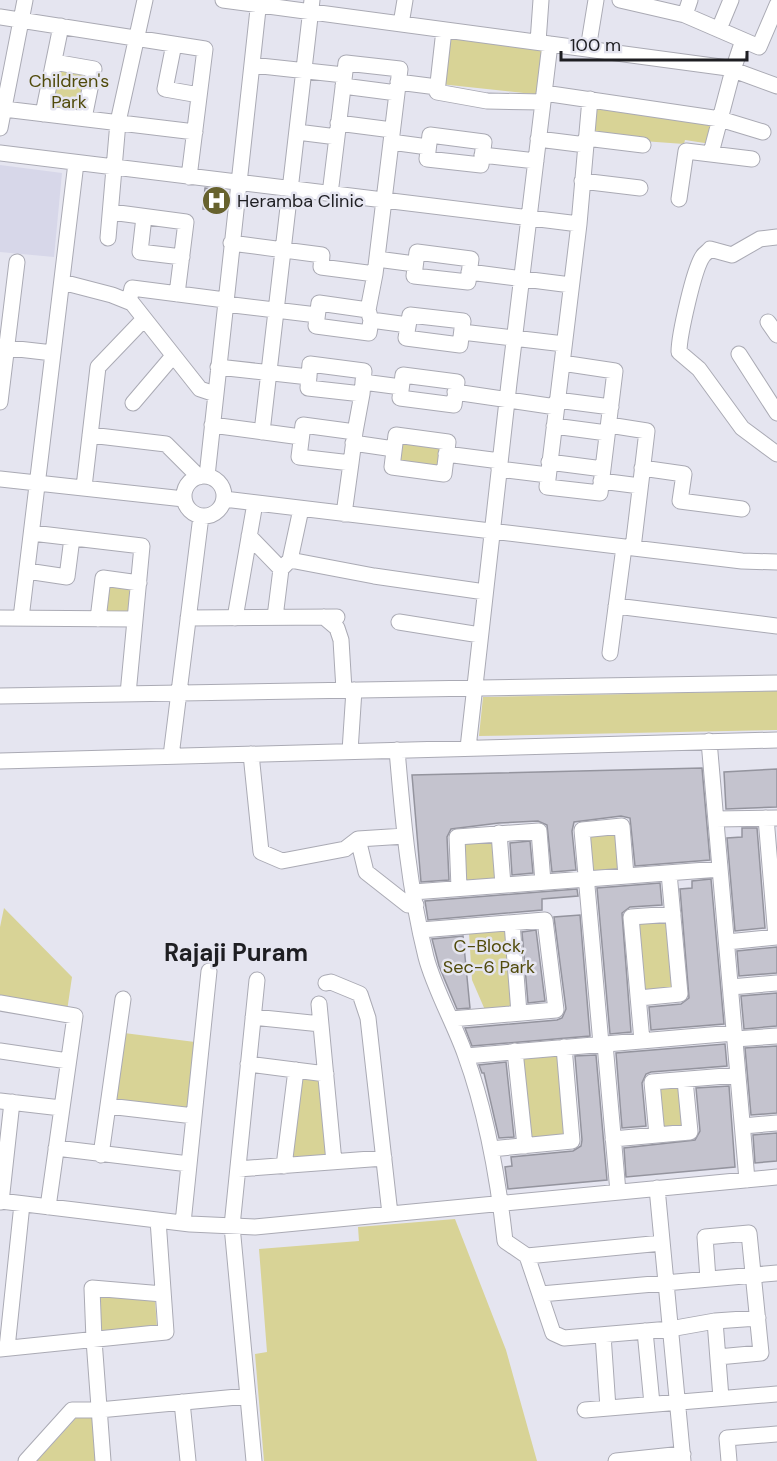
<svg xmlns="http://www.w3.org/2000/svg" width="777" height="1461" font-family="'DM Sans',sans-serif">
<style>
.built{fill:#d7d7e9}
.green{fill:#d8d396}
.building{fill:#c4c3ce;stroke:#94949e;stroke-width:1.5}
.lines{fill:none;stroke-linecap:round;stroke-linejoin:round}
.minor-casing{stroke:#aaaab4;stroke-width:17}
.minor{stroke:#fff;stroke-width:15}
.labels{text-anchor:middle;dominant-baseline:central;stroke-width:5;stroke-linejoin:round;paint-order:stroke}
.park-label{font-size:18px;fill:#504a0a;stroke:#e5e5f0}
.poi-label{font-size:18px;fill:#1e1e22;stroke:#e5e5f0;text-anchor:start}
.district-label{font-size:24px;font-weight:bold;fill:#1e1e22;stroke:#e5e5f0}
</style>
<rect width="100%" height="100%" fill="#e5e5f0"/>
<path class="built" d="M0 165 62 173 54 257 0 252Z"/>
<path class="green" d="M446 33 547 46 542 95 440 84Z
M55 64 92 71 83 116 46 112Z
M591 102 718 120 711 144 685 140 684 144 588 137Z
M396 437 447 443 443 473 393 466Z
M104 581 137 584 134 617H100Z
M777 691V730L479 736 483 697Z
M618 832 621 870 593 872 590 834Z
M495 841 498 878 464 881 461 844Z
M4 908 72 977 67 1011 0 998V927Z
M669 918 675 990 645 993 639 921Z
M506 931 513 1007 485 1010 472 980 469 933Z
M124 1033 195 1042 187 1109 116 1100Z
M558 1054 566 1137 528 1140 521 1057Z
M299 1077 322 1081 328 1158 290 1160Z
M679 1086 682 1127 662 1129 659 1088Z
M455 1219 506 1350 537 1461H264L255 1354 267 1352 259 1249 359 1241 358 1227Z
M99 1295 155 1300 157 1328 101 1333Z
M78 1416H92L96 1461H37Z"/>
<path class="building" d="M205 188 226 191 224 210 203 209Z
M702 768 710 860 635 866 630 818 621 816 574 822 572 831 576 870 552 872 547 825 538 821 499 823 451 829 447 837 449 880 421 882 412 775Z
M777 769V807L726 809 724 772Z
M742 828H757L765 928 735 931 727 838 742 837Z
M530 841 533 873 512 875 510 843Z
M711 879 724 1024 651 1030 649 1007 681 1004 689 998 680 889 692 888V881Z
M660 883 662 905 630 907 622 913 631 1032 610 1034 597 888Z
M577 889 578 896 542 899V910L428 920 425 901Z
M580 915 590 1036 472 1046 465 1028 557 1020 562 1018 566 1009 554 917Z
M536 930 545 1001 528 1003 522 932Z
M463 936 470 1008 457 1009 439 966 432 939Z
M777 947V973L739 976 737 951Z
M777 993V1026L744 1029 741 996Z
M725 1044 727 1066 651 1072 646 1074 642 1083 646 1126 622 1128 616 1053Z
M777 1046V1113L751 1115 745 1048Z
M596 1055 607 1180 508 1189 505 1167 512 1166 511 1157 573 1151 581 1146 582 1140 575 1056Z
M506 1062 514 1137 499 1138 484 1073H482L479 1065Z
M729 1086 735 1167 626 1177 624 1148 695 1140 700 1131 696 1088Z
M777 1133V1161L755 1163 753 1135Z"/>
<g class="lines">
<defs>
<path id="minor" d="M223 0 728 68 777 86
M620 0 685 15 759 47 777 5
M685 15 690 0
M0 17 205 49 189 177
M401 24 405 0
M719 29 731 0
M444 30 437 92 487 101 543 102
M538 42 541 0
M174 44 165 89 199 95
M588 49 596 0
M54 62 94 69 84 118
M252 65 344 75
M398 82 437 87
M544 93 720 119 763 132
M4 109 195 132
M43 114 61 26
M338 123 392 130
M0 128 25 0
M297 132 337 137
M430 135 484 142 481 165 427 159Z
M586 138 643 145
M538 139 586 145
M391 142 428 147
M0 153 579 224
M711 153 733 70 743 40
M482 155 536 161
M582 181 640 188
M330 194 346 63 400 69 397 93 343 86
M679 199 686 151 752 159
M111 212 186 222 177 294
M144 217 140 252 182 257
M777 237 760 239 732 255 710 249C708 252 705 253 703 256 694 268 679 336 679 352L699 369 742 428 777 454
M108 238 118 122 145 0
M231 243 322 255 321 267 375 274 397 93
M417 252 471 259 468 282 414 276Z
M377 259 415 264
M469 272 571 285
M62 282 112 295 132 303 200 389 215 394
M129 302 132 288 225 300
M319 303 368 310 371 320 369 333 316 326Z
M225 304 317 315
M368 310 375 274
M410 315 463 321 460 345 406 338Z
M371 320 408 325
M768 322 777 335
M462 332 564 344
M0 347 53 353
M739 354 777 413
M562 363 615 371 600 493 547 487 579 224 590 99
M310 364 364 371 362 394 308 388Z
M218 367 309 377
M403 375 457 382 454 405 400 398Z
M363 382 401 387
M455 392 556 407
M557 400 611 407
M0 402 17 262
M133 403 173 356
M212 425 301 437
M303 425 355 432 351 463 299 457Z
M609 425 647 431 633 548
M554 426 607 433
M262 432 312 0
M355 432 362 394
M90 435 166 444 199 477
M396 435 448 442 444 474 392 467Z
M353 443 394 449
M446 454 500 461
M549 462 603 469
M642 468 684 474 680 501 742 509
M499 469 548 475
M184 496a20 20 0 1 1 40 0a20 20 0 1 1-40 0Z
M207 476 259 0
M0 479 184 499
M601 481 640 486
M84 487 98 367 144 319
M224 499 742 561 777 562
M344 514 351 463
M32 533 142 546 128 694
M249 536 281 569
M290 560 374 576 485 592
M27 571 67 577 72 538
M616 606 777 626
M275 617 281 569 290 560 301 509
M324 617 337 628 341 640 344 690
M0 618 135 619
M21 618 76 163
M188 618 337 617
M235 618 255 503
M98 619 103 578 139 583
M399 622 480 635
M610 653 624 547
M0 696 777 683
M709 741 747 1180
M468 748 509 383 550 44
M397 750C403 820 409 889 426 957 434 988 454 1023 465 1054 487 1114 498 1178 505 1241L527 1256 553 1333 564 1338 670 1329 715 1321
M350 751 354 690
M251 754 261 852 282 861 345 849 358 839
M171 756 201 516
M0 761 777 740
M766 818 776 937
M716 819 777 818
M499 833 503 885
M405 836 358 839 366 872 408 905H416
M459 888 457 837 539 831 543 882
M413 892 720 869
M512 923 519 1013
M421 930 545 920 556 1010 451 1019
M727 942 777 937
M326 983 331 982 360 994 368 1018 390 1214
M731 987 777 983
M639 998 680 994 669 873
M0 1003 75 1016 48 1207
M319 1004 334 1162
M253 1017 321 1024
M735 1039 777 1036
M642 1041 631 917 673 914
M601 1044 582 830 622 826 626 876
M605 1044 618 1192
M0 1051 68 1061
M515 1051 525 1146
M466 1056 734 1033
M248 1064 326 1074
M0 1101 61 1108
M108 1106 194 1116
M743 1126 777 1123
M657 1135 652 1082 738 1075
M613 1139 690 1132 685 1080
M56 1148 189 1164
M491 1149 572 1141 564 1047
M101 1155 123 999
M284 1166 296 1070
M238 1169 384 1158
M657 1188 683 1461
M0 1201 190 1224 255 1227 777 1177
M1 1202 12 1102
M183 1223 209 971
M527 1256 662 1243
M708 1279 705 1237 749 1233 761 1353 718 1357
M541 1294 777 1273
M645 1331 652 1404
M603 1335 608 1408
M7 1348 22 1204
M0 1349 166 1332 158 1220
M721 1398 715 1321 758 1318
M182 1402 188 1461
M585 1410 777 1394
M26 1461 72 1410H99L248 1396
M103 1461 94 1340 92 1288 163 1294
M254 1461 232 1226 257 980
M616 1461 683 1454
M729 1461 727 1438 777 1434"/>
</defs>
<use href="#minor" class="minor-casing"/>
<use href="#minor" class="minor"/>
</g>
<defs>
<symbol id="hospital-disc" viewBox="-11 -11 22 22"><circle r="9.5" fill="#67622e" stroke="#e5e5f0"/><path d="M-5-5h3v3.5h4V-5h3V5h-3V1.5h-4V5h-3Z" fill="#fff"/></symbol>
</defs>
<g fill-rule="evenodd">
<use href="#hospital-disc" x="200" y="184" width="33" height="33"/>
</g>
<g class="labels">
<g class="park-label">
<text x="69" y="81">Children's<tspan x="69" dy="21">Park</tspan></text>
<text x="489" y="946">C-Block,<tspan x="489" dy="21">Sec-6 Park</tspan></text>
</g>
<g class="poi-label">
<text x="237" y="201">Heramba Clinic</text>
</g>
<g class="district-label">
<text x="236" y="952">Rajaji Puram</text>
</g>
</g>
<path d="M561 51v9h186v-9" fill="none" stroke="#1e1e22" stroke-width="3"/>
<text x="570" y="51" font-size="18" fill="#1e1e22" stroke="#e5e5f0" stroke-width="4.5" paint-order="stroke">100 m</text>
</svg>
